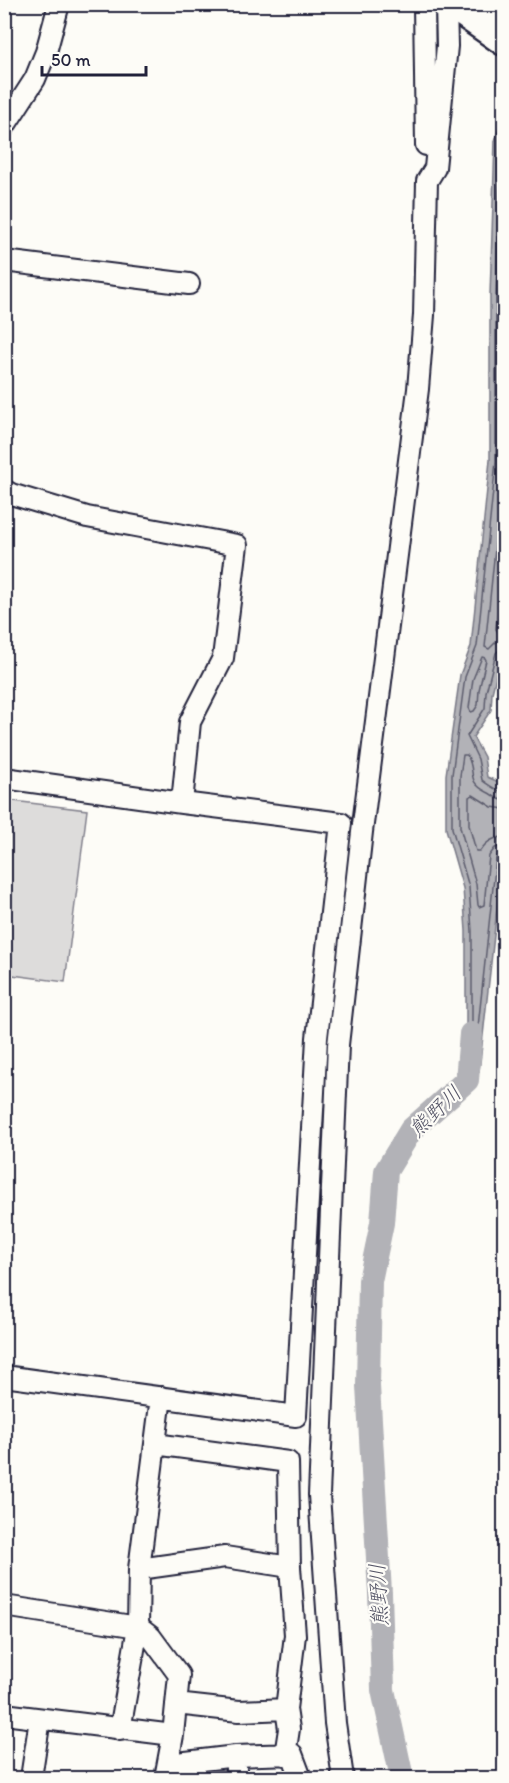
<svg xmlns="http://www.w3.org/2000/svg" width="509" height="1783" font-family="Itim,'Klee One',sans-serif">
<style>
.green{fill:#dddcdb;stroke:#807f8b;stroke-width:1.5}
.water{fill:#b2b2b7;stroke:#787885;stroke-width:1.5}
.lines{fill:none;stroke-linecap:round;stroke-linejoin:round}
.shore{stroke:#5c5c6d;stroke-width:1.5}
.river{stroke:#b2b2b7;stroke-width:24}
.minor-casing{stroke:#22223b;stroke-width:24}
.highway-casing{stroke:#22223b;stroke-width:33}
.minor{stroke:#fdfcf7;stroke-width:20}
.highway{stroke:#fdfcf7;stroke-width:28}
.labels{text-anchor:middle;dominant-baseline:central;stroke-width:4.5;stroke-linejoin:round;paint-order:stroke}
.water-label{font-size:21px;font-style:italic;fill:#545466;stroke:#fdfcf7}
</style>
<rect width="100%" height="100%" fill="#fdfcf7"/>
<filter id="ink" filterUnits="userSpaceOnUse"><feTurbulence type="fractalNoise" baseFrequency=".0167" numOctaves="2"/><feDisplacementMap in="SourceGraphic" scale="12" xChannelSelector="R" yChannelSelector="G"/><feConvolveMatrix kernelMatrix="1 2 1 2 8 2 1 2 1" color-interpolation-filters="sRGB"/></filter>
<g filter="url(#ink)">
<path class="green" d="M5 800 87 810 65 982 5 974Z"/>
<path class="water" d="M504 112V644L492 693 491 710 473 737 484 757 487 777 499 782 504 791V811L501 872 479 1072 466 1063V931L463 888 446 829V775L460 675 471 646 490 460V295L495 141Z"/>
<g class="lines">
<path class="shore" d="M504 131 501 143 496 295V461L477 646 465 677 452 775V828L469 887 472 931V1027L474 1030 478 1027 496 859 499 854 504 853
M504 256V461L485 647 489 649 496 642 504 641
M504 543 496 629 498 632H504
M504 648 500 649 496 653 486 692 485 708 467 736 478 759 482 780C485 783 501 793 504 793
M482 657 485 658 486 660 479 690 478 705 474 711 471 712 469 708 473 679Z
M504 800C496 800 494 795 487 792 465 781 477 772 467 755H463L460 776V827L476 884 478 905 479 907 484 905 489 856 495 848 504 846
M504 809 492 807 473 795 469 797V825L476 851H480C486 842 493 837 504 837"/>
<path class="river" d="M402 1778 383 1690 380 1593 368 1386 370 1281 382 1223 386 1171 411 1130 467 1080 471 1034"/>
<defs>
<path id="minor" d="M424 4 426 145
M4 127 35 79 46 52 59 4
M4 261 189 284
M4 490 11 494 87 517 237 545 223 658 190 722 182 803
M4 778 182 803 341 823 317 1038 296 1416 4 1376
M155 1444 288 1462 290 1567 295 1635 286 1709 239 1711 176 1704
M139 1569 225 1557 290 1567
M4 1606 138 1627 151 1637 179 1675 173 1735 165 1778
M4 1714 173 1735
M120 1730 138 1627 139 1569 161 1397
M285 1755 289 1729 286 1709
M169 1764 236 1756 292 1754 301 1778
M31 1778 40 1719
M236 1778V1756
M343 1778 335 1723 319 1495 338 1045 362 832 418 389 424 315 427 181 435 168 447 46 446 4"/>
<path id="highway" d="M451 4 504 41
M492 4 504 13"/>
</defs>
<use href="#minor" class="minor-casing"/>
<use href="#highway" class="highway-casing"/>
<use href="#minor" class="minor"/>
<use href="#highway" class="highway"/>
</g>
</g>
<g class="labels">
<g class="water-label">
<text transform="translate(435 1111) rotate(-44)">熊野川</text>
<text transform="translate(378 1595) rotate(-93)">熊野川</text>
</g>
</g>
<rect width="509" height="1783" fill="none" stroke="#fdfcf7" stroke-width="24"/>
<rect x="12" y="12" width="485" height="1759" fill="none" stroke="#22223b" stroke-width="2" filter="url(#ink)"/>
<path d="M42 66v9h104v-9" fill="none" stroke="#22223b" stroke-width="3"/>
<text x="51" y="66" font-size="18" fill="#22223b" stroke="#fdfcf7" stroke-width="4.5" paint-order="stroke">50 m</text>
</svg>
